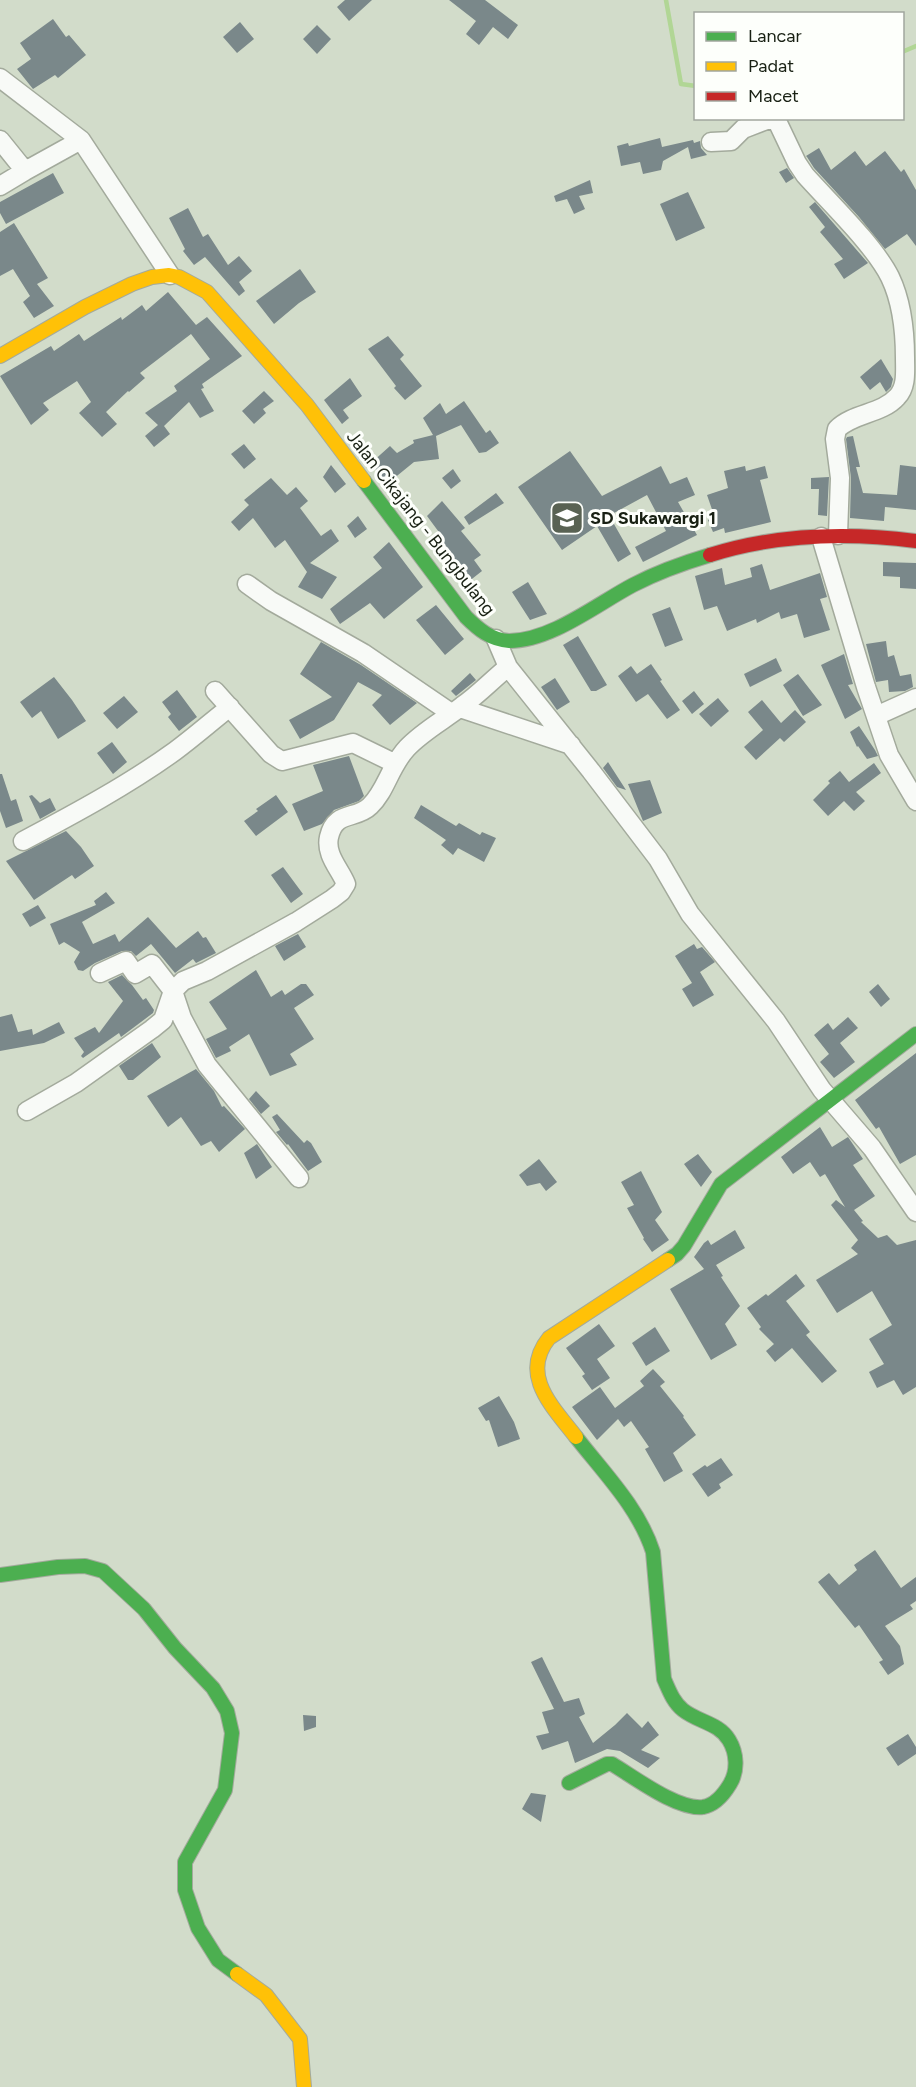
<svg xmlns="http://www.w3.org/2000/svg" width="916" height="2087" font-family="Figtree,sans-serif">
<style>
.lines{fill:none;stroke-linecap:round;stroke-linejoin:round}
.stream{stroke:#b1d695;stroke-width:4.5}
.building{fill:#7a888a}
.street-casing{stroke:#a3aa9c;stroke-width:21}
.fast-casing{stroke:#a3aa9c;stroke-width:16}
.slow-casing{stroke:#a3aa9c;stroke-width:16}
.jam-casing{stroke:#a3aa9c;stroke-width:16}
.street{stroke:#f8faf7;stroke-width:18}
.fast{stroke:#4caf50;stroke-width:14}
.slow{stroke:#ffc107;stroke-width:14}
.jam{stroke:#c62828;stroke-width:14}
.labels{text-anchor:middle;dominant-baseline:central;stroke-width:6;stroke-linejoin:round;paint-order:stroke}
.poi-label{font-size:18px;font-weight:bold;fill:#182013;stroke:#fdfffb;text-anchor:start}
.street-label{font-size:18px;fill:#182013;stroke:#fdfffb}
</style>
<rect width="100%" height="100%" fill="#d2dcca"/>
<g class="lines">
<path class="stream" d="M666 0 681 84 696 86
M902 52 916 46"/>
</g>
<path class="building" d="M345 0H372L349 21 337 7Z
M449 0H485L518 25 508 39 493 27 479 45 466 34 476 21Z
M53 19 66 37 69 35 86 55 58 78 55 75 33 89 17 69 31 59 20 43Z
M240 22 254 39 237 53 223 37Z
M317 25 331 39 317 54 303 39Z
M660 138 662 147 693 140 694 143 700 141 701 148 707 155 691 159 688 147 663 161 661 170 643 174 640 162 621 166 617 146 628 143 629 146Z
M819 148 831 170 855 151 866 166 885 151 901 172 904 169 916 190V246L907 234 885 249 859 217 814 168 807 157 806 156Z
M787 168 794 178 786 183 779 172Z
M53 173 64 193 6 224 0 213V202Z
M590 180 593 193 579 196 585 209 574 214 567 199 556 202 554 196Z
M688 192 705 228 676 241 660 204Z
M815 202 868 263 844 279 834 264 843 259 820 232 825 227 809 207Z
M188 208 203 237 208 234 228 265 239 256 252 271 239 282 245 291 239 296 205 257 194 265 183 251 185 249 169 218Z
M14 223 48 278 37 284 54 306 34 318 23 302 30 296 13 269 0 276V232Z
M300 269 316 292 299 303 274 324 256 301Z
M168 292 196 325 207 317 242 356 202 384 204 388 201 389 214 411 200 418 189 402 164 426 170 434 154 447 145 436 158 425 145 413 177 391 174 386 210 359 191 334 140 373 145 378 129 392 128 391 106 412 117 424 102 437 79 413 91 402 77 381 43 403 49 410 31 425 0 376 51 346 54 351 79 334 84 341 121 317 122 320 142 305 146 311Z
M388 336 404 355 400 359 422 386 405 400 394 388 396 386 368 349Z
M881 359 893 379 891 387 886 392 880 382 870 390 860 377Z
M350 378 362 396 343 410 349 418 342 424 324 400Z
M264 391 274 401 263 409 266 413 254 424 242 411Z
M464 401 486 433 490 430 499 443 486 452 479 453 461 425 436 436 439 459 414 462 387 484 371 463 390 446 397 453 414 443 413 440 433 435 423 418 440 403 446 414Z
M853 436 860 467H856L863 493 897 495 900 465 916 467V510L885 507 884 521 850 518 851 478 846 439 847 437Z
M244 444 256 459 244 469 231 454Z
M570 451 602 496 661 466 670 484 687 477 695 495 678 502 697 535 643 562 635 547 666 531 647 495 614 513 615 514 610 517 631 554 618 562 597 526 562 550 518 487Z
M331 465 346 484 335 493 323 477Z
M745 466 746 471 765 466 768 478 760 480 771 522 725 533 724 528 713 532 708 520 715 518 707 495 728 488 724 471Z
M453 469 461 481 451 489 442 478Z
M829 477 827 516 818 515 819 489H811V478Z
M271 478 287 495 296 487 308 501 300 508 321 536 331 529 339 541 310 563 337 577 322 599 298 587 307 572 285 540 275 548 253 518 239 531 231 522 249 505 244 500Z
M496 493 504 503 469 525 464 517Z
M442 501 465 528 461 531 481 555 474 560 482 571 463 586 434 547 444 539 427 516Z
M358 516 367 529 355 538 347 526Z
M389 542 423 587 384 619 370 603 340 624 330 609 382 568 373 557Z
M883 562 916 563V589L900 588V577L883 576Z
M762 564 770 590 820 573 827 597 820 599 830 630 804 638 797 614 781 619 779 612 757 623 756 619 727 631 717 606 704 610 695 576 722 568 725 585 752 577 750 568Z
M528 582 547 614 530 620 512 592Z
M436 605 464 639 445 655 416 620Z
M670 607 683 640 665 647 652 614Z
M578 636 607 685 596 691H591L563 645Z
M886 641 888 657 894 655 900 676 911 674 913 687 905 691 889 692 888 680 876 682 866 644Z
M321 642 361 665 417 703 390 725 372 705 382 695 358 682 334 720 300 739 289 720 332 697 300 674Z
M844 654 853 684 848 685 862 709 845 719 821 665Z
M776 658 782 671 750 687 744 674Z
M651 664 662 680 660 681 680 710 667 719 648 694 636 702 618 676 631 666 637 674Z
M470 673 476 680 456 696 451 691Z
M798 674 822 705 803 716 783 685Z
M54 677 72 700 86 721 58 739 41 711 32 718 20 702Z
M555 678 570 702 557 710 541 687Z
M177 690 197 717 179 731 168 717 171 714 162 702Z
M694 691 704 704 692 714 682 701Z
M124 696 138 712 117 729 103 713Z
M718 698 729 711 711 727 699 714Z
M762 700 781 723 795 710 806 722 784 742 780 738 756 760 744 747 763 730 748 712Z
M859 726 875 750 878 756 867 759 858 746 857 747 850 732Z
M112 742 127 762 113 774 97 753Z
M349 756 364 796 359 801 334 810 322 824 304 831 292 804 323 791 313 765Z
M608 762 626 790 617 787 603 768Z
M874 763 881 773 856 792 865 801 854 811 844 801 828 816 813 800 830 783 828 781 840 771 849 782Z
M0 774H2L11 801 16 799 23 821 6 828 0 811Z
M650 780 662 813 643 821 628 784Z
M32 795 40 803 50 798 56 810 40 819 29 796Z
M276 795 288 812 256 836 244 821 258 811 256 809Z
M421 805 456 826 459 823 480 835 482 832 496 838 484 862 458 848 453 855 441 845 446 840 414 818Z
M66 831 81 847 94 866 75 879 72 875 34 900 6 861Z
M283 867 303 894 291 903 271 875Z
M106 892 115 903 82 922 93 944 115 934 119 942 148 917 176 948 198 931 203 938 206 937 216 953 196 963 193 959 175 973 151 944 136 956 131 951H122L95 963 83 971 78 970 74 962 80 952 64 942 59 945 50 924 96 905 94 901Z
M38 905 46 918 30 927 22 914Z
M298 934 306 947 284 961 275 946Z
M694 944 697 949 702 947 715 962 700 972 714 995 693 1007 682 989 692 983 675 956Z
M256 970 271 997 282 990 285 995 301 984H306L314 995 294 1008 314 1039 290 1054 297 1065 270 1076 249 1034 229 1047 231 1051 216 1058 206 1039 227 1029 209 1002Z
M122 975 132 985 143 1000 146 998 154 1010 153 1013 121 1037 119 1033 83 1058 81 1056 84 1052 74 1038 95 1027 99 1033 123 1001 108 982Z
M878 984 890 999 881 1007 869 992Z
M12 1014 18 1032 32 1029 33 1035 59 1022 65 1033 44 1043 0 1051V1017Z
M848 1017 858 1028 840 1043 855 1062 834 1078 820 1062 829 1054 814 1035 828 1023 833 1030Z
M152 1043 161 1057 133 1080H128L119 1066Z
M916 1053V1155L900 1164 879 1127 876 1129 855 1100Z
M196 1069 214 1091 222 1107 224 1106 245 1129 219 1152 211 1141 201 1146 181 1117 168 1127 147 1096Z
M256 1091 270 1106 261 1114 249 1099Z
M277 1114 304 1143 307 1140 311 1143 322 1162 308 1171 288 1144 287 1145 276 1132 280 1130 272 1117Z
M820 1127 832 1147 848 1137 863 1159 853 1165 875 1196 854 1210 863 1221 861 1222 878 1238 887 1235 897 1245 916 1240V1387L903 1395 894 1380 877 1388 869 1372 884 1364 869 1339 892 1325 872 1291 837 1313 816 1280 858 1254 851 1248 858 1240 831 1205 836 1200 845 1207 825 1174 820 1177 810 1162 793 1174 781 1157Z
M257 1144 272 1167 256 1179 244 1153Z
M698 1154 712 1172 701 1187 684 1164Z
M539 1159 557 1182 546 1191 540 1183 527 1186 519 1175Z
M641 1171 662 1212 655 1220 669 1240 652 1252 643 1239 644 1238 627 1208 634 1205 621 1182Z
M735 1230 745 1248 716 1265 723 1276 721 1277 740 1306 725 1324 737 1345 711 1360 670 1289 704 1269 694 1257 704 1243 708 1240 711 1245Z
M796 1274 805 1286 786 1301 810 1332 806 1335 837 1371 822 1383 792 1348 775 1362 766 1351 774 1344 759 1329 761 1327 747 1308 766 1294 768 1296Z
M599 1324 615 1346 597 1359 610 1378 592 1390 582 1376 585 1374 566 1348Z
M655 1327 670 1351 646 1366 632 1343Z
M653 1369 665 1382 660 1386 684 1416 683 1417 696 1435 673 1453 683 1471 664 1482 645 1449 649 1447 631 1421 624 1427 618 1419 597 1440 572 1407 600 1387 615 1408 644 1386 640 1381Z
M499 1396 514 1422 520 1439 498 1447 489 1420 486 1421 478 1408Z
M721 1458 733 1475 719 1484 721 1488 708 1497 692 1474 705 1465 707 1467Z
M875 1550 901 1588 916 1577V1601L910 1605 913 1609 885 1626 900 1646 904 1664 888 1675 879 1662 883 1660 859 1625 855 1628 818 1582 829 1573 839 1585 857 1570 854 1565Z
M542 1657 564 1702 579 1698 585 1714 579 1717 593 1743 615 1725 627 1713 642 1728 648 1721 659 1735 641 1750 660 1758 648 1768 620 1751 607 1749 575 1763 568 1741 542 1750 536 1736 549 1733 542 1712 554 1709 531 1662Z
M303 1715 316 1716V1727L304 1731Z
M908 1734 916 1747V1754L898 1766 886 1748Z
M531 1793 546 1795 541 1822 522 1809Z"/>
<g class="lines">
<defs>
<path id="street" d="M0 78 81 140 170 275
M0 140 25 171 0 186
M711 142 731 141 743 129 769 119 777 121 797 163 805 175C830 203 874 245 890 277 902 302 905 331 905 358 905 371 907 387 897 397 882 414 853 413 837 429L835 439 840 478 838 535
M25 171 81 140
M821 537 866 687 889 755 916 801
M247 584 271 601 363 653 451 713
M496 639 508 667 591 771 658 859 690 914 776 1021 822 1090 872 1148 916 1212
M215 691 271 754 282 761 353 743 394 763
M460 708 571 745
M876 716 916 698
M23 841C74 814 128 785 175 751 194 737 212 721 230 707
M100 973 126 961 135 974 152 964 173 991 182 1018 207 1065 299 1178
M27 1111 76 1083 152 1029 163 1020 173 991 183 981 207 971 296 922 332 899 341 892 346 884C340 869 325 855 329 837 335 810 356 820 370 806 386 791 390 766 407 748 423 731 444 720 462 706 478 695 493 679 508 667"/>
<path id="fast" d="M364 481 466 617C478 629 491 640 509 641 551 641 597 604 633 585 658 572 683 563 710 555
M668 1260 677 1254 684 1246 721 1184 916 1034
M0 1575 58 1567 85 1566 103 1571 144 1609 175 1648 213 1688 227 1711 232 1733 225 1790 185 1862V1890L198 1928 218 1960 237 1974
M569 1783 607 1764H612C634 1777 677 1810 703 1807 715 1805 724 1794 730 1784 738 1771 737 1753 729 1740 719 1723 698 1722 683 1710 673 1702 669 1690 664 1679L653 1552C639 1508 604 1473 576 1437"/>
<path id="slow" d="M0 356 85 307 132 284 152 277 169 275 179 277 207 292 307 405 364 481
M576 1437C553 1407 519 1375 549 1338L668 1260
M237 1974 266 1995 300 2039 304 2087"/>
<path id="jam" d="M710 555C777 534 847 532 916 541"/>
</defs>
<use href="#street" class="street-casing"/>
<use href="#fast" class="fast-casing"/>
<use href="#slow" class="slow-casing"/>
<use href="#jam" class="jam-casing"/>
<use href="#street" class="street"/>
<use href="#fast" class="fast"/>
<use href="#slow" class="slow"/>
<use href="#jam" class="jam"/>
</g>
<defs>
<symbol id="school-square" viewBox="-11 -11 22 22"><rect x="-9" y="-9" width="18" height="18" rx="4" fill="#596253" stroke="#fdfffb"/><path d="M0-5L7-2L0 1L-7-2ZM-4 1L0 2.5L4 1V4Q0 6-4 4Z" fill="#fff"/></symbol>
</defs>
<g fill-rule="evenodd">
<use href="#school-square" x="548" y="499" width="38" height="38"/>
</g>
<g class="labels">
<g class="poi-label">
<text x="590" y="518">SD Sukawargi 1</text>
</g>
<g class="street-label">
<text transform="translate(421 523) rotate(52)">Jalan Cikajang - Bungbulang</text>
</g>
</g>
<rect x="694" y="12" width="210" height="108" fill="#fdfffb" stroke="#a1a69e" stroke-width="1.5"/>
<rect x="706" y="32" width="30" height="9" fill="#4caf50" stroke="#a1a69e" stroke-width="1.5"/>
<text x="748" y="42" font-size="18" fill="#182013">Lancar</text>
<rect x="706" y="62" width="30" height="9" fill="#ffc107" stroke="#a1a69e" stroke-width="1.5"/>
<text x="748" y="72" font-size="18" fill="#182013">Padat</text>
<rect x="706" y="92" width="30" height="9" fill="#c62828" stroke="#a1a69e" stroke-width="1.5"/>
<text x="748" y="102" font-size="18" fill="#182013">Macet</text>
</svg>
